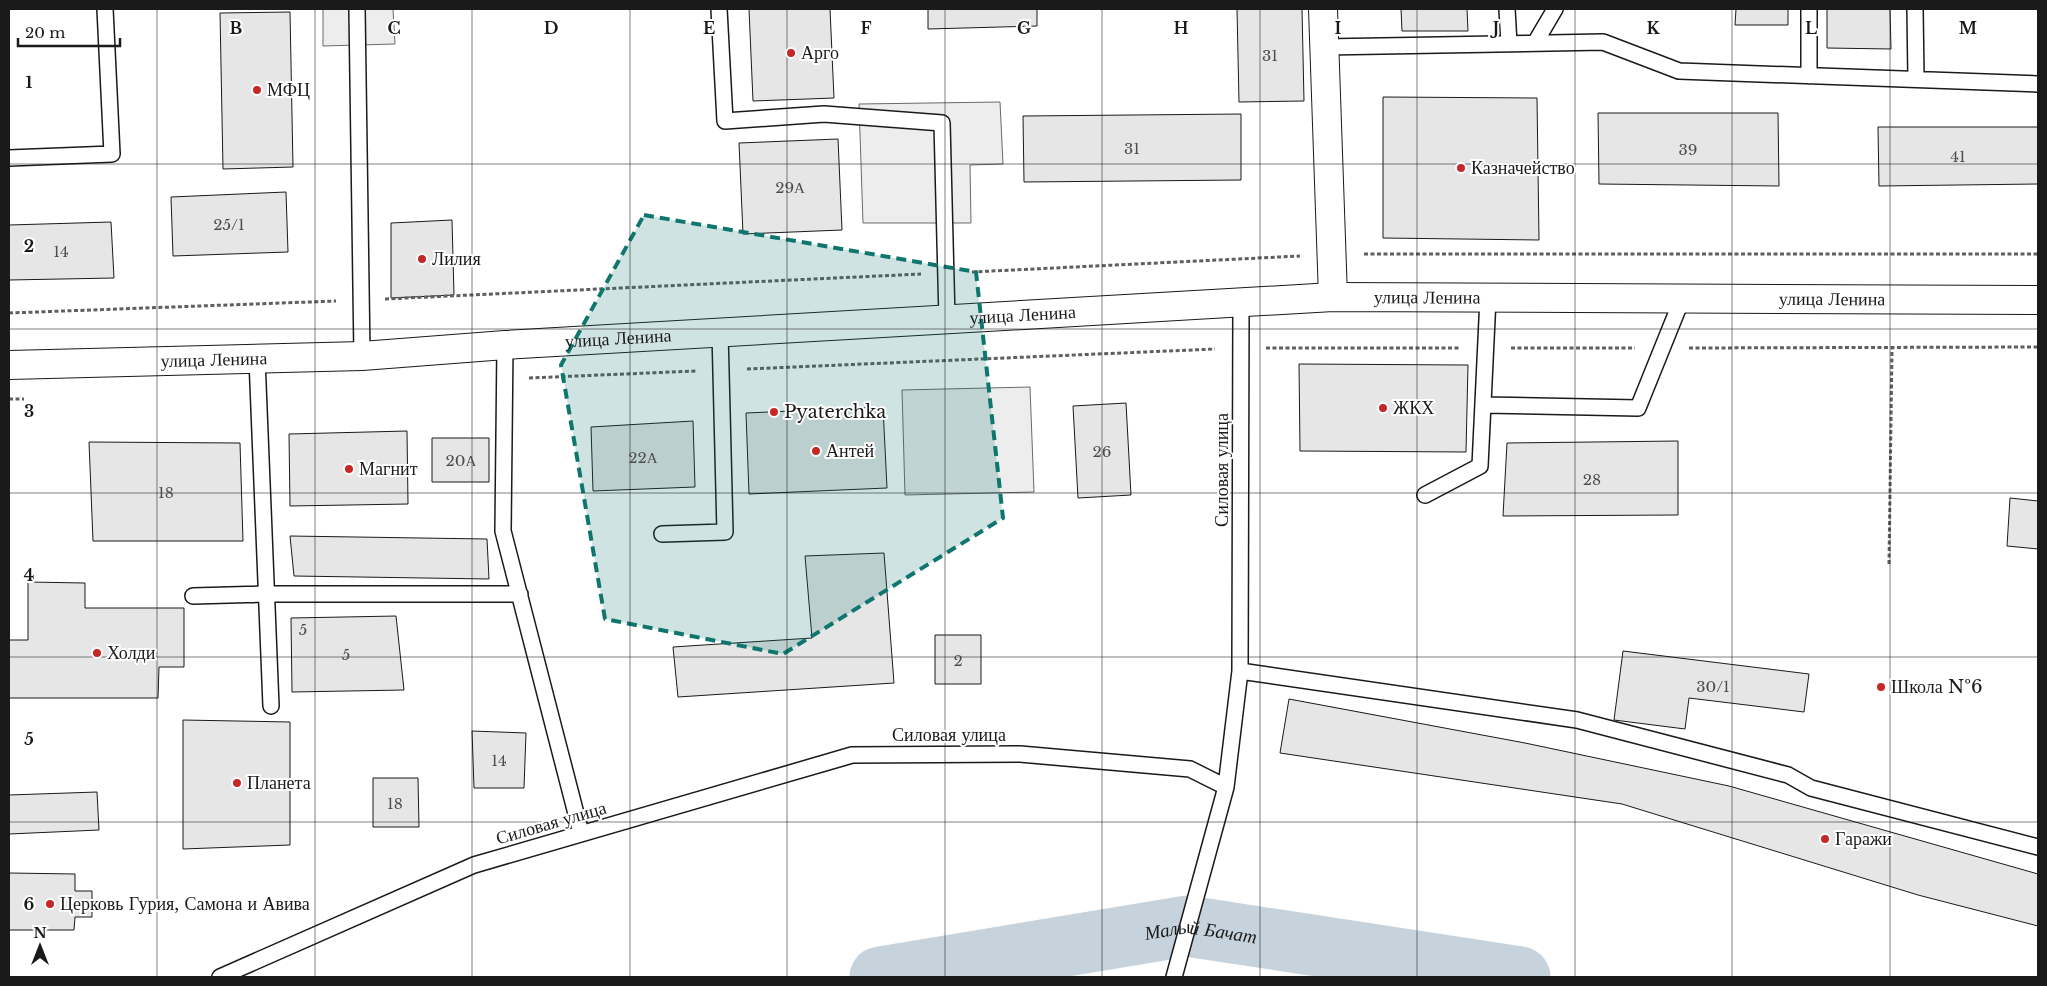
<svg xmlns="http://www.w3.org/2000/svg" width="2047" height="986" font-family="'Libre Baskerville',serif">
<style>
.parking{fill:#ededed;stroke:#6a6a6a}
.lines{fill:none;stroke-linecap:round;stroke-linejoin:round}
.river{stroke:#c6d2dc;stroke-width:61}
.building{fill:#e6e6e6;stroke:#1a1a1a}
.lane-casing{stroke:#1a1a1a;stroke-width:18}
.street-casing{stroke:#1a1a1a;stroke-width:30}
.secondary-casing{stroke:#1a1a1a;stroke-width:30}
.path{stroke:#5f5f5f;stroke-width:3;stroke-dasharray:4 2.5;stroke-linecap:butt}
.lane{stroke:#fff;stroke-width:15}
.street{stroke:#fff;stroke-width:28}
.secondary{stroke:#fff;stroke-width:28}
.marked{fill:#0f766e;fill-opacity:0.2;stroke:#0f766e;stroke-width:4;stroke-dasharray:10 6;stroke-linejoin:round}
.grid{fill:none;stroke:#1a1a1a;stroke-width:1;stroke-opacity:0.55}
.poi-dot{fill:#c62828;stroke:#fff;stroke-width:2}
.labels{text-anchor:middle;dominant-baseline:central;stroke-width:4;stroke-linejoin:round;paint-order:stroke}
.number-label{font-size:15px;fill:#4d4d4d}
.poi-label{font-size:18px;fill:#1a1a1a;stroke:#fff;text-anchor:start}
.street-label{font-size:18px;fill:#1a1a1a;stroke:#fff}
.water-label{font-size:19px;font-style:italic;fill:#1a1a1a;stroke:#fff}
.grid-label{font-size:16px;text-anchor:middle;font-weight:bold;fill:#1a1a1a;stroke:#fff;stroke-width:4;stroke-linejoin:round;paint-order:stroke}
</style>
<rect width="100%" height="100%" fill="#fff"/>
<path class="parking" d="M323 9H393L395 44 323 46Z
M1000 102 1003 164 970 165 971 223H863L859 104Z
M1030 387 1034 492 905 495 902 390Z"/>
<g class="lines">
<path class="river" id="s1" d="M880 977 1187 926 1520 977"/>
</g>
<path class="building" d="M749 9H830L834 98 753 101Z
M928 9H1037V26L928 29Z
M1237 9H1302L1304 101 1239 102Z
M1401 9H1467L1468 31H1402Z
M1736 9H1788V25H1735Z
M1827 9H1890L1891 49 1827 48Z
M290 12 293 167 223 169 220 13Z
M1383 97 1537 98 1539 240 1383 238Z
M1598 113H1778L1779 186 1599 184Z
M1241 114V180L1024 182 1023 116Z
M1878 127H2038V184L1879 186Z
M838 139 842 230 743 234 739 143Z
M286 192 288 252 173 256 171 197Z
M452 220 454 295 391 298V223Z
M111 222 114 278 9 280V225Z
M1299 364 1468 365 1466 452 1300 451Z
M1126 403 1131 495 1078 498 1073 406Z
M883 407 887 488 749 494 746 413Z
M693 421 695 487 593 491 591 427Z
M407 431 408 504 290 506 289 434Z
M432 438H489V482H432Z
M1678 441V515L1503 516 1507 443Z
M89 442 240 443 243 541H93Z
M2010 498 2038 501V549L2007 546Z
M290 536 487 539 489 579 294 576Z
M884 553 894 683 678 697 673 647 812 638 805 556Z
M28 582 85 583V608H184V667H159L158 698H9V640H28Z
M396 616 404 690 292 692 291 618Z
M935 635H981V684H935Z
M1623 651 1809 674 1804 712 1689 698 1685 729 1614 720Z
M1289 699 1525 743 1729 786 2038 874V926L1918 895 1622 804 1280 753Z
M183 720 290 722V845L183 849Z
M472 731 526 733 524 788H474Z
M373 778H418L419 827H373Z
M97 792 99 830 9 834V795Z
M9 873 75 874V891H92V917H75L74 930H9Z"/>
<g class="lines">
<defs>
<path id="lane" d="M357 9 362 356
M719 9 725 121 824 114 942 123 947 319
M1507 9 1509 44
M1915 9 1916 79
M1535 43 1555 9
M1324 47 1603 42 1679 71 2038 84
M1809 76V9
M9 158 112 154 105 9
M505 345 503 531 581 833
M257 359 271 706
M1483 405 1638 408 1682 299
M1425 495 1480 466 1488 298
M662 534 725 532 720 332
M193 596 266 594H520
M1240 671 1577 720 1788 775 1811 788 2038 847
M220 977 474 865 852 755 1020 754 1190 769 1226 787 1240 671 1241 301
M1174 977 1226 787"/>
<path id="street" d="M1323 9 1333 297"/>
<g id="secondary">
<path id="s2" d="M9 365 362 356 505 345 1333 297 2038 300"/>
</g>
</defs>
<use href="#lane" class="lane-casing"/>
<use href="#street" class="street-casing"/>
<use href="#secondary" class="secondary-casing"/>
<path class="path" d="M1364 254H2038
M972 272 1300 256
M385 299 921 274
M9 313 336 301
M1266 348H1460
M1511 348H1635
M1689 348 2038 347
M747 369 1215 349
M529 378 696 371
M9 399H24
M1889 564 1892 348"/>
<use href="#lane" class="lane"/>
<use href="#street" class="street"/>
<use href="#secondary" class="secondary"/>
</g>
<path class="marked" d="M644 215 976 272 1003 518 783 654 605 619 561 365Z"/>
<path class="grid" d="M157 9V977M315 9V977M472 9V977M630 9V977M787 9V977M945 9V977M1102 9V977M1260 9V977M1417 9V977M1575 9V977M1732 9V977M1890 9V977M9 164H2038M9 329H2038M9 493H2038M9 657H2038M9 822H2038"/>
<g class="poi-dot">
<circle cx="791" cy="53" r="5"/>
<circle cx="257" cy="90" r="5"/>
<circle cx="1461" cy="168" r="5"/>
<circle cx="422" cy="259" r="5"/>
<circle cx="1383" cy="408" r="5"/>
<circle cx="774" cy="412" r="5"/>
<circle cx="816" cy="451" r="5"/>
<circle cx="349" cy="469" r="5"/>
<circle cx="97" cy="653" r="5"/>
<circle cx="1881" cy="687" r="5"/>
<circle cx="237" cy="783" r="5"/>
<circle cx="1825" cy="839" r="5"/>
<circle cx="50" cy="904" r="5"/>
</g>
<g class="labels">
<g class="number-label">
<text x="1270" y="55">31</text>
<text x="1132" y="148">31</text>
<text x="1688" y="149">39</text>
<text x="1958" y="156">41</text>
<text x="790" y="187">29А</text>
<text x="229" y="224">25/1</text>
<text x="61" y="251">14</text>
<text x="1102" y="451">26</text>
<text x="643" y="457">22А</text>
<text x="461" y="460">20А</text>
<text x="1592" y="479">28</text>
<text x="166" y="492">18</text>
<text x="303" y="629">5</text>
<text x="346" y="654">5</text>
<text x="958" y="660">2</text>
<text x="1713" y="686">30/1</text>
<text x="499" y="760">14</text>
<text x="395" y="803">18</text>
</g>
<g class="poi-label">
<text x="801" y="53">Арго</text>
<text x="267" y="90">МФЦ</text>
<text x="1471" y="168">Казначейство</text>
<text x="432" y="259">Лилия</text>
<text x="1393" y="408">ЖКХ</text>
<text x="784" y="412">Pyaterchka</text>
<text x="826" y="451">Антей</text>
<text x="359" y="469">Магнит</text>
<text x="107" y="653">Холди</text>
<text x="1891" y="687">Школа №6</text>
<text x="247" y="783">Планета</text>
<text x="1835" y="839">Гаражи</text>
<text x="60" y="904">Церковь Гурия, Самона и Авива</text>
</g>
<g class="street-label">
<text stroke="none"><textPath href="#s2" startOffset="1420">улица Ленина</textPath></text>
<text stroke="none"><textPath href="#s2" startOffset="1825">улица Ленина</textPath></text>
<text stroke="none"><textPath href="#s2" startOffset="1015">улица Ленина</textPath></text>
<text stroke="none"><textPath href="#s2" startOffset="610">улица Ленина</textPath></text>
<text stroke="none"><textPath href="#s2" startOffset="205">улица Ленина</textPath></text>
<text transform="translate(1222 470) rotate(-90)">Силовая улица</text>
<text x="949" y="735">Силовая улица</text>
<text transform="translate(551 823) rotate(-16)">Силовая улица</text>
</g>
<g class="water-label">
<text stroke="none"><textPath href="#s1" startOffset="325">Малый Бачат</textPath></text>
</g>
</g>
<g class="grid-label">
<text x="236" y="34">B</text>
<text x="394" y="34">C</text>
<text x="551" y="34">D</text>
<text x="709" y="34">E</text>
<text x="866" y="34">F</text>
<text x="1024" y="34">G</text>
<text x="1181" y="34">H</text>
<text x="1338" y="34">I</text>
<text x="1496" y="34">J</text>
<text x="1653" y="34">K</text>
<text x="1811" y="34">L</text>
<text x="1968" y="34">M</text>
<text x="29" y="88">1</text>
<text x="29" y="252">2</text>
<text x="29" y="417">3</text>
<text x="29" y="581">4</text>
<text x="29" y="745">5</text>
<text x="29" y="910">6</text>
</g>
<rect width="2047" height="986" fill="none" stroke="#1a1a1a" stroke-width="20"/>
<g transform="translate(40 946)" stroke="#ffffff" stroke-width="4" paint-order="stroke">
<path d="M0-4L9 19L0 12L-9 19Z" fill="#1a1a1a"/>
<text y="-8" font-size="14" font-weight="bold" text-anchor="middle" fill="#1a1a1a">N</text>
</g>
<path d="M18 38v8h102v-8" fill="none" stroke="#1a1a1a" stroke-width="2.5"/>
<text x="25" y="38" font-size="15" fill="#1a1a1a" stroke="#ffffff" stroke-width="4" paint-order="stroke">20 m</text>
</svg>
